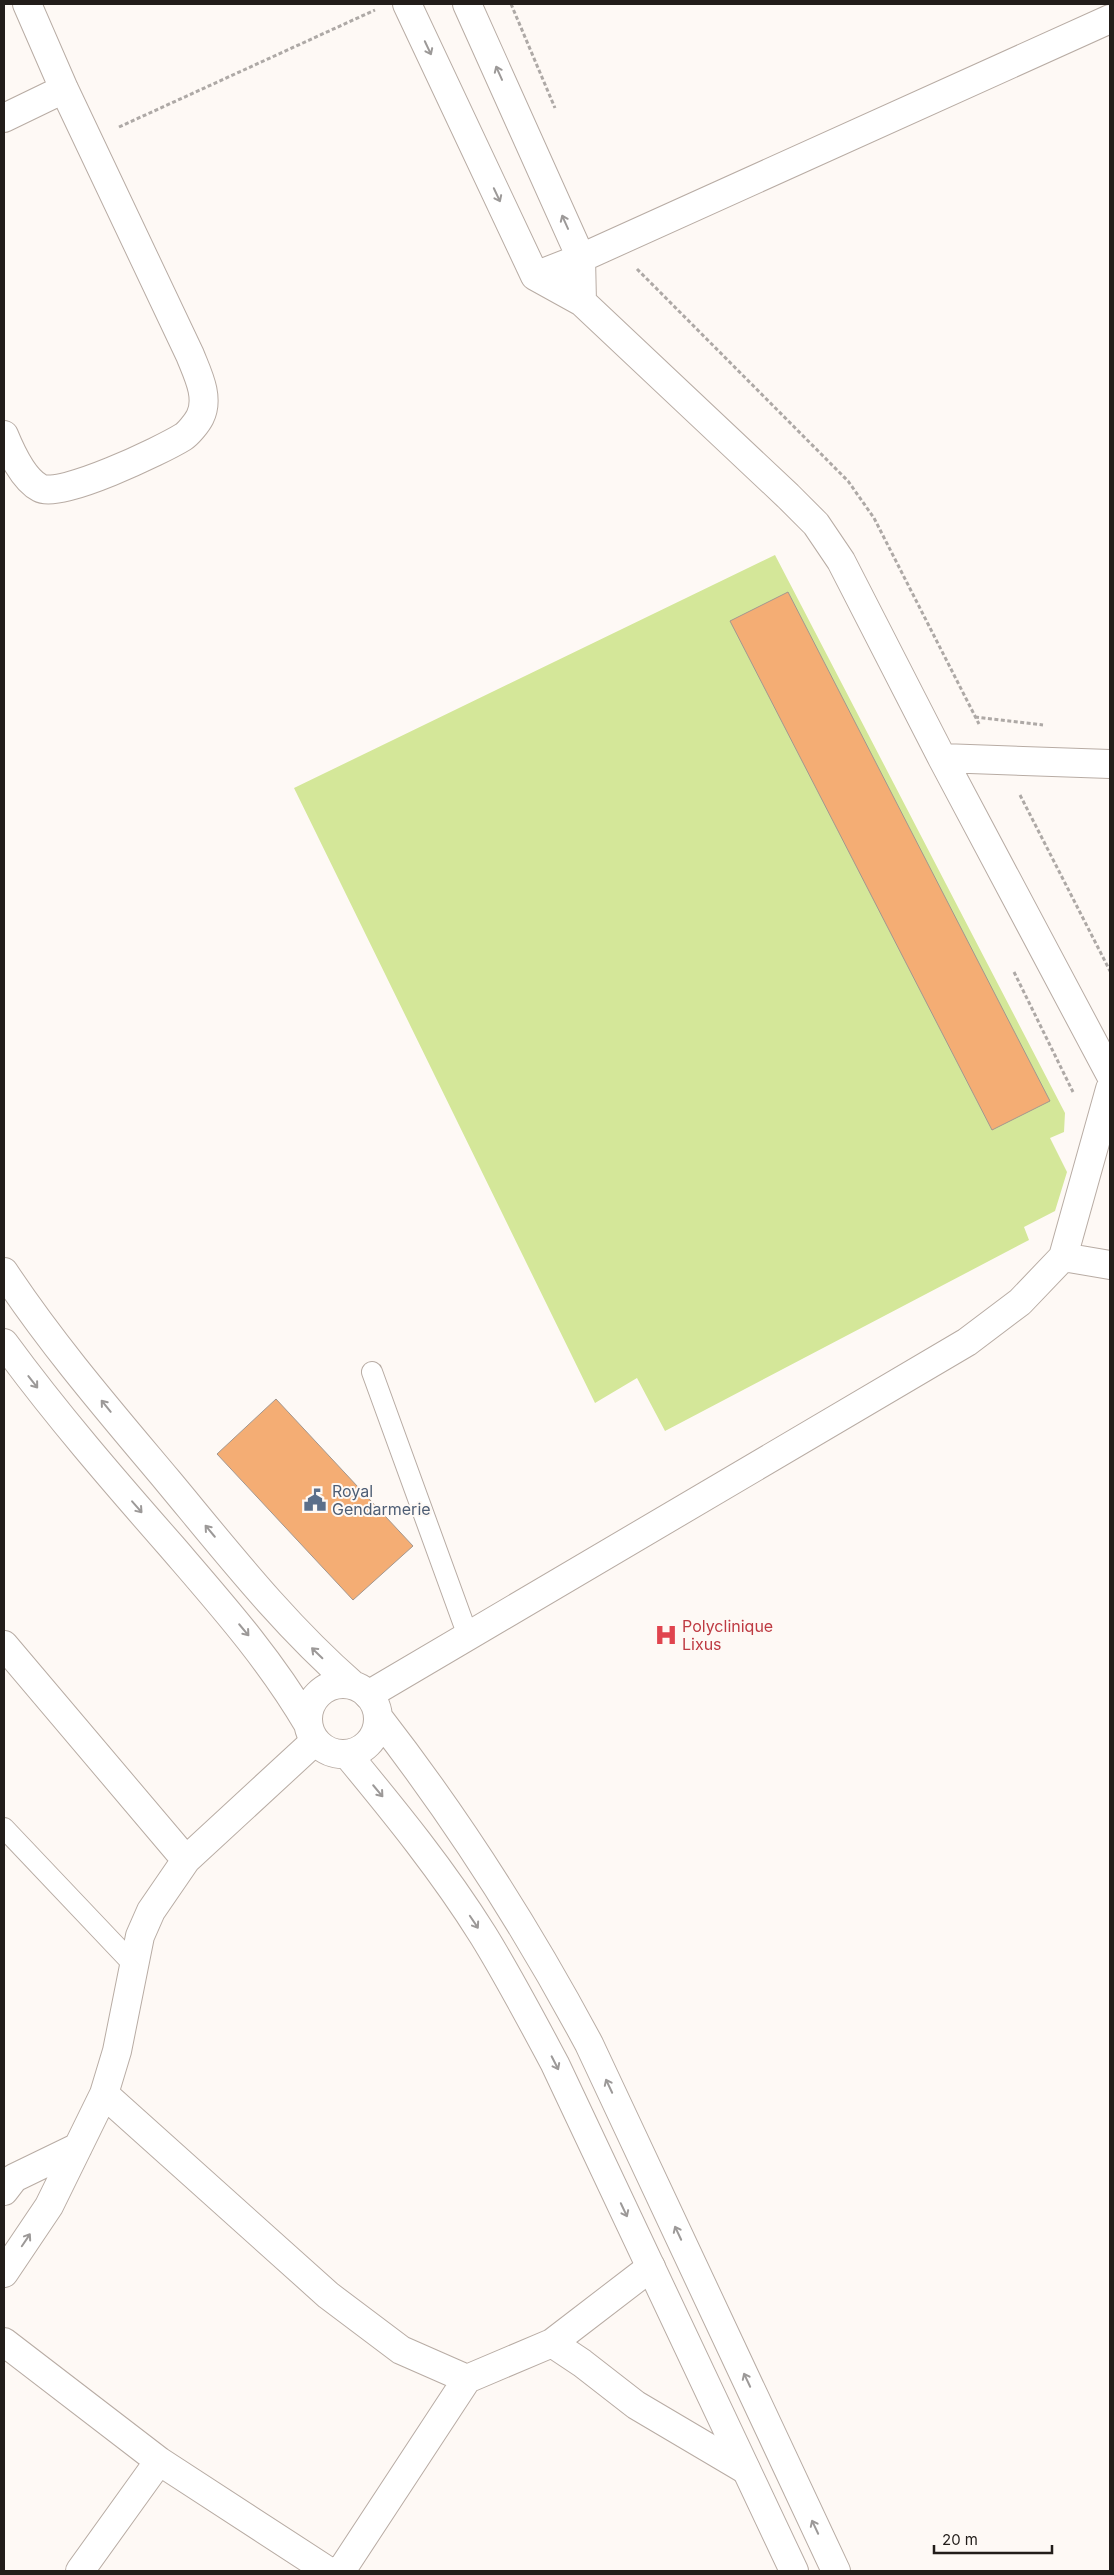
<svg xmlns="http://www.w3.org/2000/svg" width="1114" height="2575" font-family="Inter,sans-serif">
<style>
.green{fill:#d4e799}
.building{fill:#f4ad74;stroke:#a2978f}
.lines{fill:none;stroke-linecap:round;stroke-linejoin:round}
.service-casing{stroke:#b8aca4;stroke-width:22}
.minor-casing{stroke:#b8aca4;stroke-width:30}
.trunk-casing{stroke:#b8aca4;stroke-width:30}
.path{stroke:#aea9a6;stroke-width:3;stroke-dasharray:4 2.5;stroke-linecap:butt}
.service{stroke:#fff;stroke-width:20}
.minor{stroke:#fff;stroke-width:28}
.trunk{stroke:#fff;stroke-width:28}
.oneway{stroke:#9c9998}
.labels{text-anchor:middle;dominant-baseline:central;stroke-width:4;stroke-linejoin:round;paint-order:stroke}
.service-label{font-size:16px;fill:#4e5e75;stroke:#fef9f5;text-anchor:start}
.health-label{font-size:16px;fill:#be3a42;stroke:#fef9f5;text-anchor:start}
</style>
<rect width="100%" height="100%" fill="#fef9f5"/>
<path class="green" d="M775 555 1065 1113 1064 1132 1050 1138 1067 1172 1055 1211 1024 1227 1029 1240 665 1431 637 1378 595 1403 294 788Z"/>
<path class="building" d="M788 592 1050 1101 992 1130 730 621Z
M276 1399 413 1546 353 1600 217 1454Z"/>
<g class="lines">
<defs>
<path id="service" d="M372 1372 468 1636
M4 1828 134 1965"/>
<path id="minor" d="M407 4 535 276 582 302 788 496 816 524 841 561 942 758 1110 1074
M467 4 581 258 582 302
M4 118 64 89
M535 276 581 258 1110 19
M4 435C11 452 23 479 40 488 60 499 162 450 183 437 188 434 197 423 200 417 210 397 197 373 190 355L64 89 27 4
M942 758 1110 764
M1110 1089 1063 1257 1110 1265
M4 1645 186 1860
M368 1695 967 1342 1020 1302 1063 1257
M104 2094 117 2051 140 1936 151 1911 186 1860 315 1741
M4 2191 14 2178 78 2147
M4 2273 49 2206 104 2094 328 2295 401 2350 467 2379
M4 2342 159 2461
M552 2343 582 2363 636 2405 746 2470
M80 2571 159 2461 328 2571
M341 2571 467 2379 552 2343 651 2267"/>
<path id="trunk" d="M4 1272C53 1346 111 1413 168 1481 227 1552 283 1624 353 1685
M4 1343C56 1414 114 1481 172 1547 221 1604 270 1659 308 1724
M308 1719a35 35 0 1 1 70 0a35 35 0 1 1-70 0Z
M378 1717C458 1820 527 1928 589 2044L836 2571
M347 1754C395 1812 443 1871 483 1935 509 1977 532 2021 555 2064L794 2571"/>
</defs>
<use href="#service" class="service-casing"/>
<use href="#minor" class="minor-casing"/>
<use href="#trunk" class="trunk-casing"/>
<path class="path" d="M511 4 555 108
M119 127 375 10
M637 269 848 481 874 518 979 724
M975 717 1043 725
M1020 795 1110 971
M1014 972 1073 1092"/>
<use href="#service" class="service"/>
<use href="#minor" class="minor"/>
<use href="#trunk" class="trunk"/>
</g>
<defs><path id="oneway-shaft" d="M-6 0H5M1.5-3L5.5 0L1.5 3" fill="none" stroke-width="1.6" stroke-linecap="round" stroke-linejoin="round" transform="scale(1.25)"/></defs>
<g class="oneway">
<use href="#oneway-shaft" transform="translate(428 48) rotate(65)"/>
<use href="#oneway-shaft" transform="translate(499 73) rotate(-114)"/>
<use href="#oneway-shaft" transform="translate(497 195) rotate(65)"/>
<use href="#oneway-shaft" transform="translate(565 222) rotate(-114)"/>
<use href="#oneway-shaft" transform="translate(33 1382) rotate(52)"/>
<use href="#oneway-shaft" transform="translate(106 1406) rotate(-129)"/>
<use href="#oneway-shaft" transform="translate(137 1507) rotate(49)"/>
<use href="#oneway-shaft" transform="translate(210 1531) rotate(-130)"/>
<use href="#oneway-shaft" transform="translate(244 1630) rotate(50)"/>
<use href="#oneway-shaft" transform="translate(317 1653) rotate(-136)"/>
<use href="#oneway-shaft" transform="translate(378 1791) rotate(50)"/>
<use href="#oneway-shaft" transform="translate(474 1922) rotate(56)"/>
<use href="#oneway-shaft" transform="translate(555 2063) rotate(63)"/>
<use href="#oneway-shaft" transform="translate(609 2086) rotate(-115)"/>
<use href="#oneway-shaft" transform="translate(624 2210) rotate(65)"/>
<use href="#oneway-shaft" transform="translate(678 2233) rotate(-115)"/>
<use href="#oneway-shaft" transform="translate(26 2240) rotate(-56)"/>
<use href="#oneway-shaft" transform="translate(747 2380) rotate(-115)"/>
<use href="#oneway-shaft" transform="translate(815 2527) rotate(-115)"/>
</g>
<defs>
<symbol id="civic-bare" viewBox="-9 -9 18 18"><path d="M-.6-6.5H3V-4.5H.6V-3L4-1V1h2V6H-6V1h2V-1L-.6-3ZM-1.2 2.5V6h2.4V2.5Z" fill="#5c6f8a" stroke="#fef9f5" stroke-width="2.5" paint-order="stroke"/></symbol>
<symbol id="hospital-bare" viewBox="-9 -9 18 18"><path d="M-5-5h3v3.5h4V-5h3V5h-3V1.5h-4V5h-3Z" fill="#e0444e" stroke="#fef9f5" stroke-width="2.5" paint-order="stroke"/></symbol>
</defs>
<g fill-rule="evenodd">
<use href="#civic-bare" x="299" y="1484" width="32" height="32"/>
<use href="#hospital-bare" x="650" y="1619" width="32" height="32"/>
</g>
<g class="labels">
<g class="service-label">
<text x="332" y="1491">Royal<tspan x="332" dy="18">Gendarmerie</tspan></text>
</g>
<g class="health-label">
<text x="682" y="1626">Polyclinique<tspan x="682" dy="18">Lixus</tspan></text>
</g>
</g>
<rect width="1114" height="2575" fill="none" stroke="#221d1a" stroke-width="10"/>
<path d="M934 2545v8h118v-8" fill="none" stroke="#221d1a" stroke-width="2.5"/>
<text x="942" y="2545" font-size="15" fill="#221d1a" stroke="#fef9f5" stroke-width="4" paint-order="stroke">20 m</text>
</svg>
